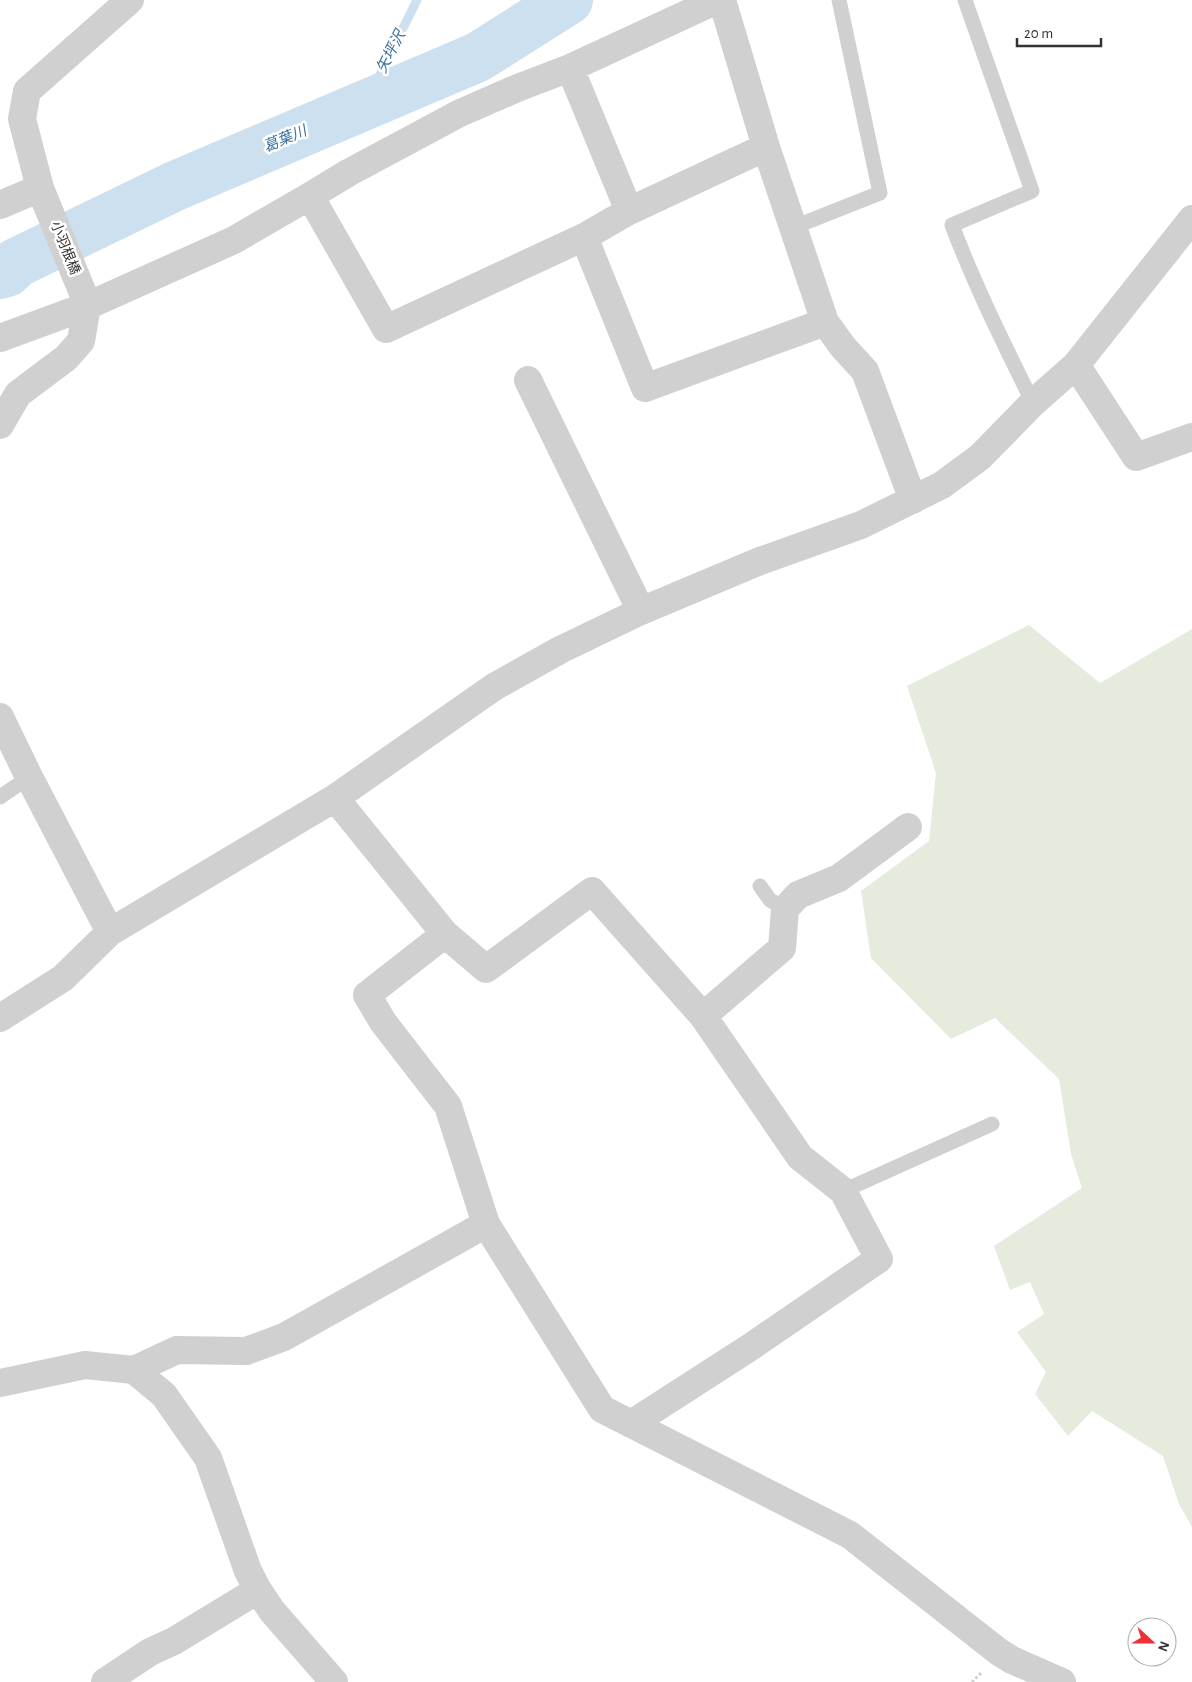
<svg xmlns="http://www.w3.org/2000/svg" width="1192" height="1682" font-family="'Alegreya Sans','Noto Sans JP',sans-serif">
<style>
.green{fill:#e5ecde}
.lines{fill:none;stroke-linecap:round;stroke-linejoin:round}
.stream{stroke:#cde0ef;stroke-width:9}
.river{stroke:#cde0ef;stroke-width:50}
.path{stroke:#cdcdcd;stroke-width:3;stroke-dasharray:2.5 2.5;stroke-linecap:butt}
.lane{stroke:#d0d0d0;stroke-width:15}
.street{stroke:#d0d0d0;stroke-width:28}
.labels{text-anchor:middle;dominant-baseline:central;stroke-width:5;stroke-linejoin:round;paint-order:stroke}
.street-label{font-size:14px;fill:#333;stroke:#fff}
.water-label{font-size:15px;font-style:italic;fill:#3a719b;stroke:#fff}
</style>
<rect width="100%" height="100%" fill="#fff"/>
<path class="green" d="M1029 625 1100 683 1192 629V1527L1179 1504 1163 1456 1092 1411 1068 1436 1035 1394 1046 1372 1017 1332 1044 1314 1030 1282 1010 1290 994 1246 1082 1188 1071 1154 1059 1079 995 1018 951 1039 871 958 861 891 929 841 936 773 907 686Z"/>
<g class="lines">
<path class="stream" d="M365 105 417 0"/>
<path class="river" d="M0 274 7 272 16 263 175 186 478 57 568 0"/>
<path class="path" d="M972 1682 981 1673"/>
<path class="lane" d="M965 0 1032 191 952 225C975 286 1004 344 1033 403
M794 227 880 193 839 0
M0 797 29 777
M760 886 770 900 785 909
M843 1191 992 1124"/>
<path class="street" d="M722 0 766 147 825 322 843 347 865 371 913 500
M570 68 629 211
M310 196 386 329 584 237 629 211 766 147
M0 205 40 188
M584 237 645 388 825 322
M0 338 87 306 234 240 310 196 348 173 460 113 520 87 570 68 717 0
M1076 365 1136 457 1192 437
M528 380 641 611
M0 425 18 394 66 358 81 341 87 306 82 291 40 188 22 119 27 91 130 0
M0 717 29 777 110 932
M335 798 445 934 486 969 592 891 703 1016 800 1157 843 1191 879 1259 749 1348 631 1424
M445 934 367 995 383 1022 448 1106 486 1224 602 1409 850 1535 999 1652 1012 1660 1062 1682
M703 1016 782 948 785 909 798 895 839 878 908 827
M0 1018 63 978 110 932 335 798 494 687 560 650 641 611 760 561 861 525 942 485 980 457 1033 403 1076 365 1192 219
M134 1370 164 1395 208 1458 248 1571 258 1590 272 1611 334 1682
M0 1383 85 1365 134 1370 177 1350 246 1351 284 1337 486 1224
M105 1682 150 1652 174 1641 258 1590"/>
</g>
<g class="labels">
<g class="street-label">
<text transform="translate(65 248) rotate(68)">小羽根橋</text>
</g>
<g class="water-label">
<text transform="translate(391 52) rotate(-63)">矢坪沢</text>
<text transform="translate(285 139) rotate(-23)">葛葉川</text>
</g>
</g>
<g transform="translate(1152 1642) rotate(111)"><circle r="24" fill="#ffffff" stroke="#adadad"/>
<path d="M0-4L9 19L0 12L-9 19Z" fill="#ef3035"/>
<text y="-8" font-size="14" font-weight="bold" text-anchor="middle" fill="#333333">N</text>
</g>
<path d="M1017 38v8h84v-8" fill="none" stroke="#333333" stroke-width="2.5"/>
<text x="1024" y="38" font-size="15" fill="#333333" stroke="#ffffff" stroke-width="4" paint-order="stroke">20 m</text>
</svg>
